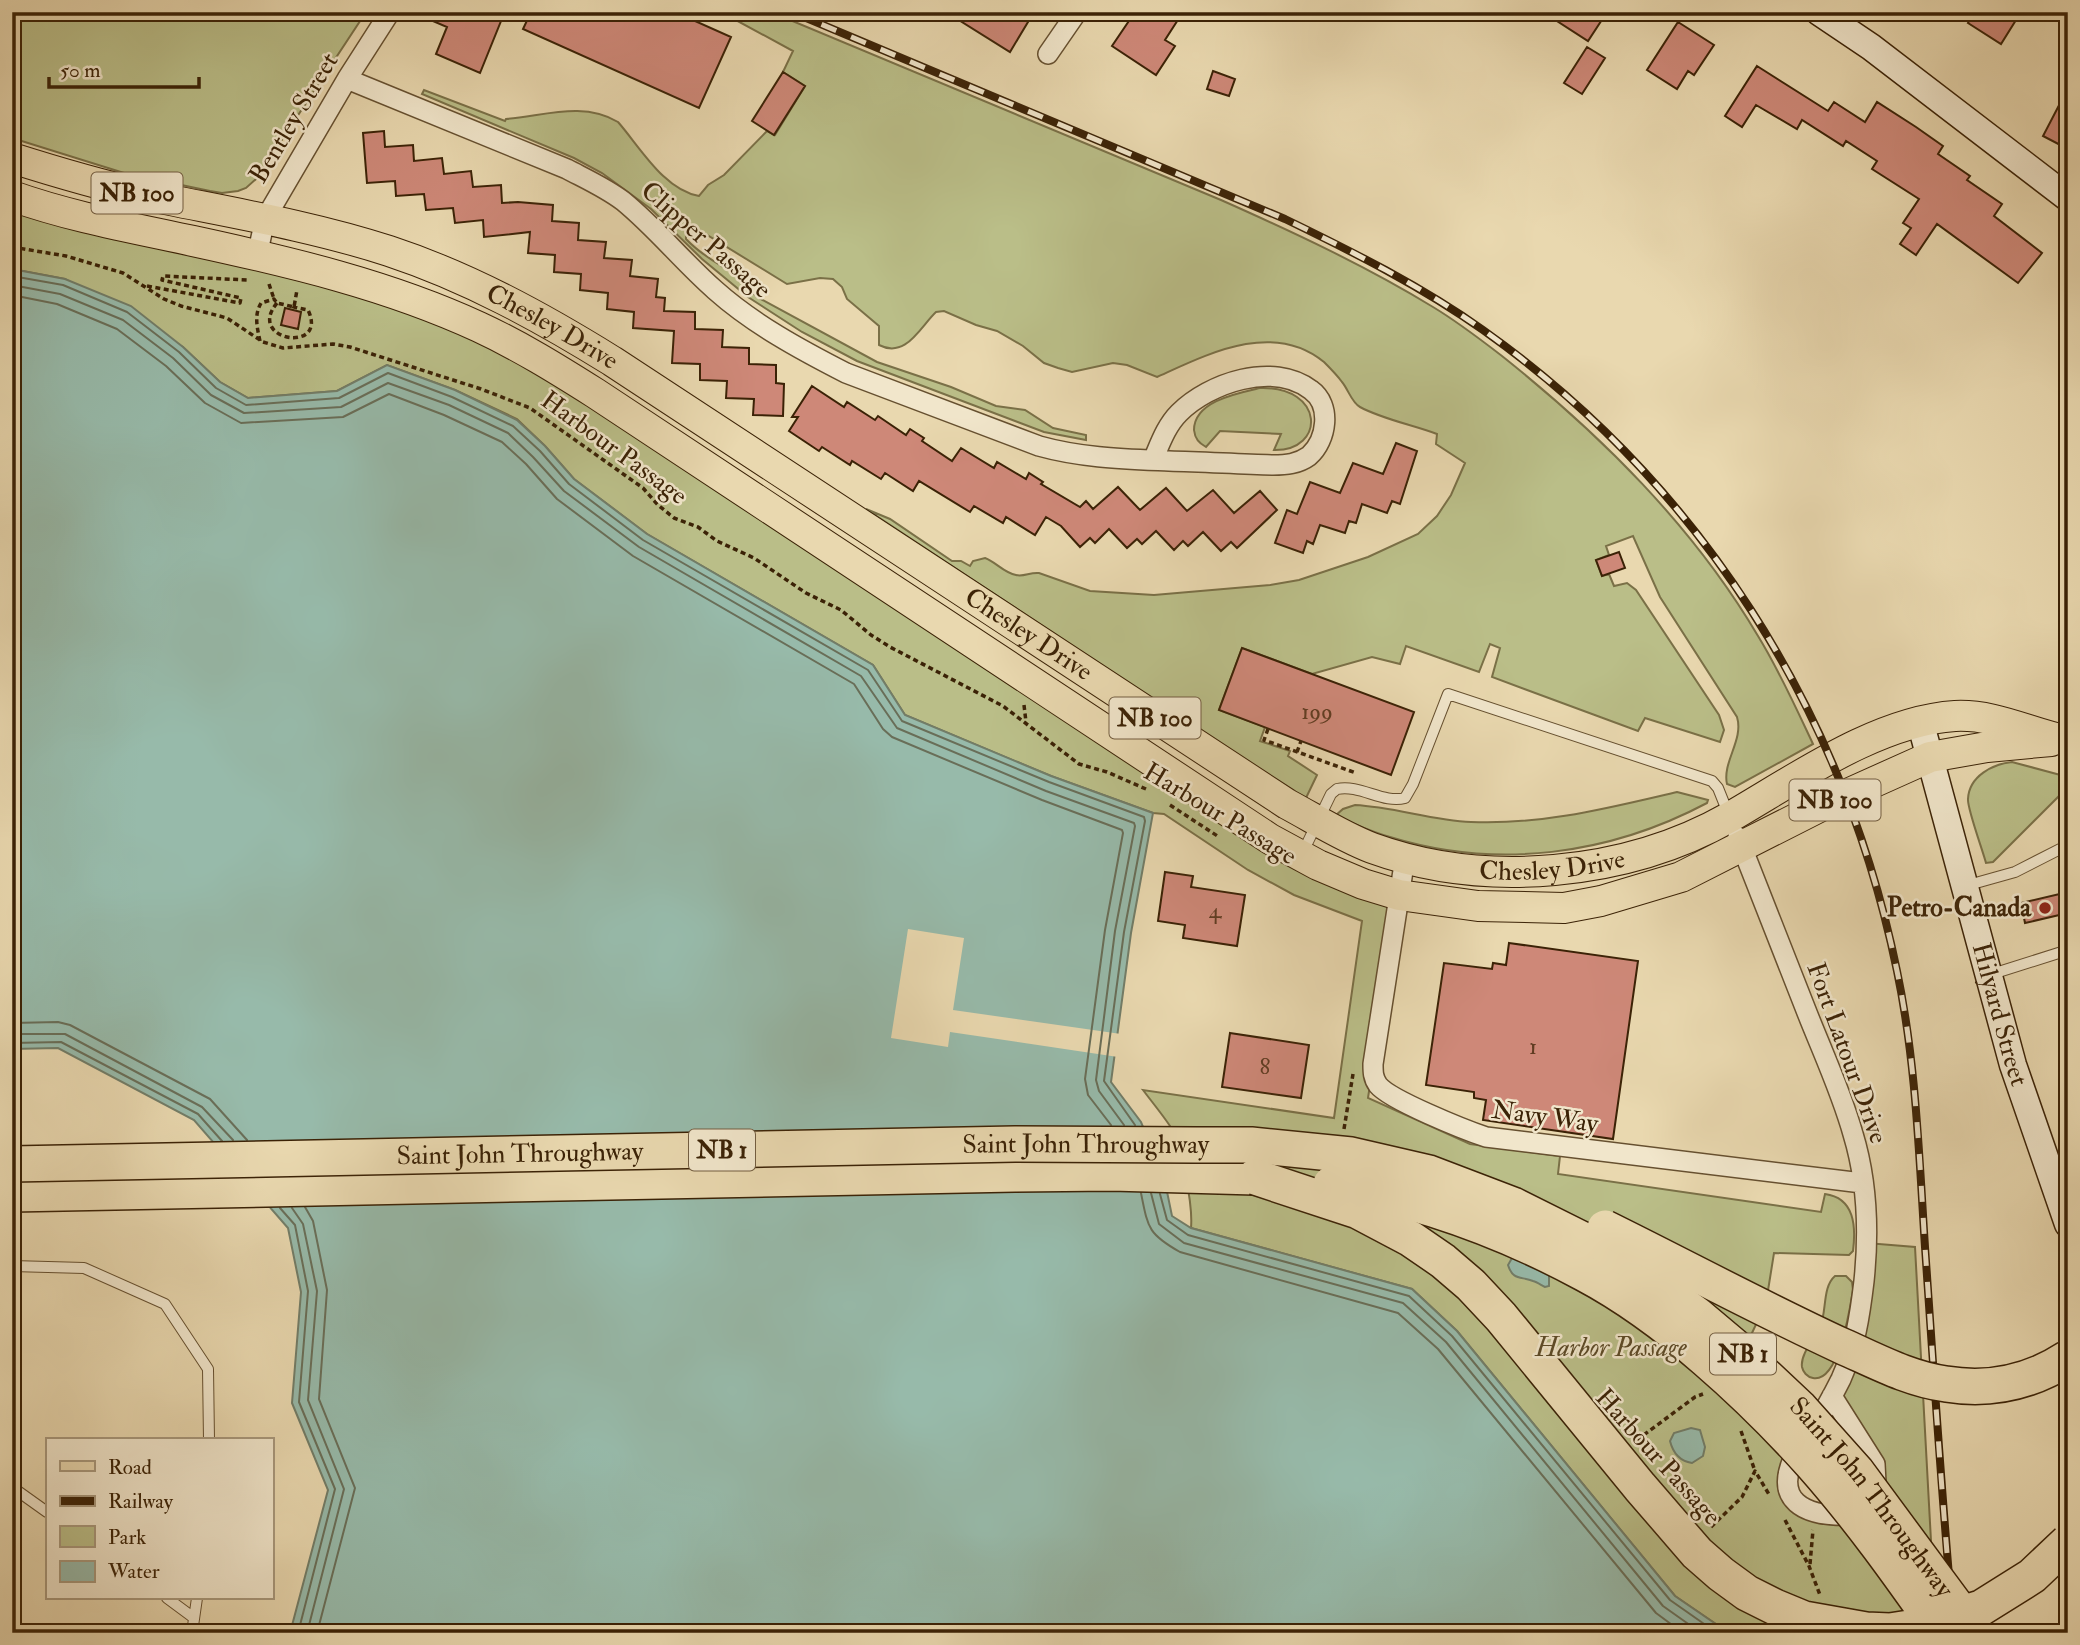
<svg xmlns="http://www.w3.org/2000/svg" width="2080" height="1645" font-family="'IM FELL Double Pica',serif">
<style>
.green{fill:#babe88;stroke:#7a7047;stroke-width:2}
.water{fill:#97baaa;stroke:#727d68;stroke-width:2}
.pier{fill:#e9d8af}
.lines{fill:none;stroke-linecap:round;stroke-linejoin:round}
.shore{stroke:#696e58;stroke-width:2}
.building{fill:#ce8878;stroke:#3b2206;stroke-width:2}
.lane-casing{stroke:#665030;stroke-width:12}
.street-casing{stroke:#665030;stroke-width:22}
.secondary-casing{stroke:#3b2206;stroke-width:29}
.primary-casing{stroke:#3b2206;stroke-width:32}
.highway-casing{stroke:#3b2206;stroke-width:38}
.path{stroke:#3b2206;stroke-width:3.5;stroke-dasharray:5 3.5;stroke-linecap:butt}
.lane{stroke:#f1e6cb;stroke-width:10}
.street{stroke:#f1e6cb;stroke-width:19}
.secondary{stroke:#f1e6cb;stroke-width:26}
.primary{stroke:#e9d8af;stroke-width:30}
.highway{stroke:#e9d8af;stroke-width:35}
.rail-casing{stroke:#3b2206;stroke-width:8}
.rail{stroke:#f1e6cb;stroke-width:5;stroke-dasharray:16;stroke-linecap:butt}
.highway-bridge-casing{stroke:#3b2206;stroke-width:38;stroke-linecap:butt}
.highway-bridge{stroke:#e9d8af;stroke-width:35}
.poi-dot{fill:#8f2418;stroke:#f1e6cb;stroke-width:2.5}
.labels{text-anchor:middle;dominant-baseline:central;stroke-width:5;stroke-linejoin:round;paint-order:stroke}
.number-label{font-size:23px;fill:#603c22}
.shield{fill:#f1e6cb;stroke:#725d41;stroke-width:2}
.shield-label{font-size:24px;font-weight:bold;fill:#3b2206}
.street-label{font-size:26px;fill:#3b2206;stroke:#f1e6cb}
.poi-label{font-size:26px;font-weight:bold;fill:#3b2206;stroke:#f1e6cb;text-anchor:end}
.park-label{font-size:26px;font-style:italic;fill:#5b4926;stroke:#f1e6cb}
</style>
<rect width="100%" height="100%" fill="#e9d8af"/>
<filter id="stains"><feTurbulence type="fractalNoise" baseFrequency=".00286" numOctaves="4"/><feColorMatrix values="0 0 0 0 .2 0 0 0 0 .09 0 0 0 0 .02 0 0 0 .5 -.17"/></filter>
<radialGradient id="worn" r=".72"><stop offset=".6" stop-color="#630" stop-opacity="0"/><stop offset="1" stop-color="#630" stop-opacity=".3"/></radialGradient>
<path class="green" d="M12 12H366L256 179 246 188 238 191 222 193 210 191 124 173 12 138Z
M721 12H771L1221 200C1293 232 1366 266 1433 307 1458 322 1480 339 1502 356 1601 435 1693 526 1758 636 1779 670 1796 708 1813 744L1735 787 1727 784C1722 762 1744 740 1737 717L1660 597 1633 536 1606 546 1609 555 1596 560 1602 576 1609 574 1614 586 1627 583 1636 590 1719 715 1724 730 1720 742 1645 718 1638 731 1492 677 1500 648 1490 644 1479 672 1406 646 1400 664 1372 657 1312 674 1242 648 1219 710 1265 727 1260 741 1290 751 1288 756 1317 775 1305 800 866 509 890 519 952 561H961L970 566 973 561 985 558C996 562 1004 573 1016 575 1024 577 1030 572 1039 573L1090 591 1154 595 1270 585 1299 580 1368 557 1418 534 1437 516 1451 495 1465 463 1436 444 1437 434C1413 425 1382 419 1360 407 1352 403 1348 389 1342 382 1337 375 1330 368 1324 362 1273 320 1208 354 1157 377L1127 365 1113 363 1072 372 1058 368 1044 363 1023 346 997 331 976 325 944 311 936 312C920 327 906 359 879 345V326L847 299 842 287 833 279 820 278 787 284 699 230 686 229V239C703 257 727 270 750 281L751 291 757 297 877 362 951 387 996 406 1025 410 1053 428 1086 435V440L1044 432 857 361 802 332 748 297 702 259 651 209 602 173 574 158 422 94 424 90 505 121 506 119C544 116 583 101 618 122 640 147 664 190 699 196L708 185 724 175 767 131 775 135 805 86 783 72 793 51Z
M12 196 479 327 1154 763 1399 895 1368 1098 1470 1144 1560 1156 1558 1174 1821 1212 1825 1194C1855 1198 1856 1227 1853 1251L1849 1255 1774 1253 1766 1303 1745 1348 1782 1398 1790 1469 1803 1509 1867 1505 1832 1396 1867 1243 1915 1247 1936 1633H1729L1675 1596 1457 1331 1412 1289 1191 1228C1193 1205 1182 1147 1170 1126 1162 1114 1152 1102 1143 1090L1334 1118 1362 921 1294 895 1248 870 1164 814 1153 813 1051 776 905 715 873 665 647 534 574 479 545 446 517 419 455 390 387 365 337 391 248 398 220 382 183 347 65 279 12 269Z
M1260 388C1325 386 1326 451 1274 450L1281 434 1220 431 1206 447C1199 443 1195 439 1194 430 1194 401 1238 393 1260 388Z
M2012 762 2068 777V787L1993 862 1986 863C1983 851 1967 808 1968 799 1969 776 1993 764 2012 762Z
M1677 792 1708 800 1707 803C1609 855 1497 870 1390 837 1371 832 1353 823 1335 816L1343 809 1355 805C1394 807 1431 820 1471 822 1543 825 1608 808 1677 792Z
M1835 1276H1846L1852 1282 1853 1290C1850 1308 1839 1383 1813 1378 1807 1377 1803 1372 1802 1367 1800 1354 1815 1338 1820 1327 1827 1312 1822 1287 1835 1276Z"/>
<path class="water" d="M12 269 65 279 131 306 183 347 220 382 248 398 337 391 387 365 455 390 517 420 545 446 574 479 647 534 873 665 905 715 1051 776 1153 813 1131 933 1111 1082 1141 1122 1164 1177 1172 1216 1191 1228 1412 1289 1457 1331 1675 1596 1729 1633H290L328 1490 292 1403 301 1292 288 1228 194 1120 58 1048 12 1049Z
M1517 1256 1549 1274V1286L1545 1287C1541 1285 1537 1282 1533 1281 1521 1276 1513 1281 1508 1265L1512 1258Z
M1691 1428 1700 1430 1705 1447 1703 1456 1692 1463C1679 1461 1673 1453 1670 1441L1674 1433Z"/>
<path class="pier" d="M908 929 964 938 953 1010 1121 1034 1118 1057 950 1032 948 1047 891 1038Z"/>
<g class="lines">
<path class="shore" d="M12 276 63 285 127 312 179 352 216 388 246 405 339 398 388 373 452 397 513 426 540 451 569 484 643 540 868 670 902 721 1049 782 1144 817 1145 821 1124 932 1104 1081 1135 1125
M12 285 60 294 123 320 173 358 211 395 244 413 341 407 388 383 449 405 508 433 533 457 564 491 639 547 861 676 897 728 1046 791 1134 823 1135 826 1115 931 1096 1080 1099 1091 1124 1125
M12 295 57 304 117 329 166 366 205 403 241 423 343 417 389 394 444 415 502 442 526 464 557 499 633 556 854 684 883 729 892 737 1042 800 1122 830 1123 833 1105 930 1085 1079 1088 1095 1111 1125
M12 1023 58 1022 70 1025 210 1099 247 1140
M12 1034H65L202 1107 233 1140
M12 1043 61 1042 198 1114 222 1141
M1141 1193C1148 1228 1148 1234 1180 1252L1398 1313 1438 1349 1656 1613 1683 1633
M1151 1193 1159 1224 1184 1243 1403 1303 1446 1342 1663 1606 1701 1633
M1160 1194 1167 1220 1188 1235 1409 1296 1452 1336 1670 1600 1717 1633
M305 1207 313 1221 327 1290 319 1399 355 1488 317 1633
M280 1208 295 1225 308 1291 299 1402 335 1489 298 1633
M292 1208 303 1224 317 1291 308 1400 344 1489 307 1633"/>
</g>
<path class="building" d="M412 12H480L501 21 480 73 436 54 447 27Z
M531 12H675L731 37 699 108 523 29Z
M946 12H1034L1010 52Z
M1135 12H1183L1165 40 1175 46 1156 75 1112 46Z
M1543 12H1607L1588 41Z
M1975 12H2021L2001 44 1968 23Z
M1678 22 1714 45 1694 75 1688 71 1677 89 1647 70Z
M1587 47 1605 58 1582 94 1564 83Z
M1757 66 1828 111 1834 102 1865 122 1877 102 1916 127 1943 146 1938 154 1970 176 1967 180 2002 204 1994 216 2042 253 2018 283 1937 224 1916 255 1900 244 1911 228 1903 223 1919 199 1872 169 1877 161 1846 141 1843 146 1802 120 1797 129 1756 105 1742 127 1725 116Z
M1213 71 1235 79 1229 96 1207 89Z
M783 72 805 86 774 135 752 121Z
M2068 88V149L2043 136Z
M384 131 385 147 413 145 414 161 442 158 444 174 471 171 473 187 501 185 502 203 518 202 553 205 552 221 579 223 578 240 606 242 604 258 632 260 630 276 658 279 656 297 665 298 664 311 695 312V329L723 330 722 347 749 348V364L776 365V383L784 384 783 416 753 415 754 399 726 398 727 381 700 380V364L672 363 674 331 633 328 634 312 607 309 608 293 580 290 581 274 554 272 555 255 528 253 530 232 484 237 483 220 455 223 453 208 426 210 424 194 396 196 395 181 367 183 363 133Z
M285 308 301 312 298 329 281 325Z
M812 386 844 407 847 402 875 420 878 416 906 435 910 429 924 438 922 441 952 461 961 448 994 468 997 462 1026 479 1029 473 1043 482 1041 484 1080 507 1086 501 1093 509 1118 487 1140 510 1166 488 1187 511 1213 490 1234 513 1260 491 1277 510 1237 548 1231 542 1221 551 1203 532 1188 546 1183 541 1174 550 1156 531 1142 544 1137 539 1127 548 1109 529 1095 543 1090 538 1080 547 1061 526 1046 517 1035 535 1006 517 1003 523 974 506 970 512 919 481 913 491 885 473 881 479 852 461 850 465 822 447 819 451 789 431 798 417H792Z
M1396 443 1417 451 1400 504 1392 501 1387 513 1362 504 1356 523 1349 521 1345 533 1320 525 1313 544 1307 541 1303 553 1275 543 1287 510 1297 514 1310 482 1340 493 1353 463 1383 474Z
M1619 552 1625 568 1602 576 1596 560Z
M1242 648 1414 712 1391 775 1219 710Z
M1165 872 1193 876 1191 887 1245 895 1237 946 1183 938 1185 925 1158 921Z
M2068 892V913L2025 923 2021 903Z
M1509 943 1638 961 1613 1139 1483 1120 1486 1100 1474 1098V1092L1426 1085 1444 963 1492 969 1493 963 1506 965Z
M1230 1033 1309 1045 1301 1098 1222 1087Z"/>
<g class="lines">
<defs>
<path id="lane" d="M1303 852 1331 794 1337 789C1360 784 1383 804 1405 798L1413 784 1448 694 1712 781 1718 788 1728 813
M1965 886 2015 872 2068 845
M1989 975 2068 950
M12 1266 84 1268 165 1304 208 1369 209 1440
M12 1487 47 1512
M167 1598 194 1618
M192 1633 197 1598"/>
<path id="street" d="M1048 54 1077 12
M347 79 567 169C586 179 606 188 623 201 656 228 683 262 715 290 753 324 801 350 846 373L1039 446C1082 458 1125 459 1169 461 1204 462 1239 464 1273 465 1286 465 1298 464 1309 456 1327 440 1332 405 1311 390 1273 361 1209 383 1179 413 1166 426 1160 444 1153 460
M257 256 265 219 347 79 390 12
M1738 837C1760 894 1783 952 1806 1010 1822 1051 1841 1091 1853 1134 1867 1180 1869 1233 1864 1281 1860 1315 1855 1348 1841 1379 1833 1395 1825 1410 1815 1425 1810 1432 1803 1439 1799 1447 1768 1502 1805 1518 1855 1515L1867 1505 1876 1483 1875 1464 1832 1396
M1405 858 1373 1064C1373 1072 1373 1078 1378 1085 1390 1100 1465 1130 1486 1137L1862 1183"/>
<g id="secondary">
<path d="M1819 12 1871 47 2068 198"/>
<path id="s1" d="M1920 721 2013 1065 2068 1224"/>
</g>
<g id="primary">
<path id="s2" d="M12 158C56 172 101 185 145 195 227 212 309 225 389 251 468 277 541 317 612 361L1287 804C1315 819 1343 837 1372 848 1485 889 1626 876 1730 817 1796 779 1877 721 1955 716 1995 714 2029 733 2068 741"/>
<path d="M12 196C71 217 133 228 193 241 290 262 388 285 479 327 520 346 557 369 595 393L1270 839 1318 865 1363 884 1399 895 1478 906 1564 908 1601 901 1681 877 1823 805 1930 757 1987 747 2051 741"/>
</g>
<path id="highway" d="M12 1194 1015 1174 1112 1173 1255 1177"/>
</defs>
<use href="#lane" class="lane-casing"/>
<use href="#street" class="street-casing"/>
<use href="#secondary" class="secondary-casing"/>
<use href="#primary" class="primary-casing"/>
<use href="#highway" class="highway-casing"/>
<path class="path" d="M12 247 66 256 123 273 164 299 181 306 227 318 263 342 283 348 333 344 350 347 481 389 530 408 643 488 658 505 674 518 698 527 717 541 754 558 806 593 841 610 871 635 890 647 1003 706 1079 764 1107 772 1146 789
M269 284 274 299
M147 286 240 303 241 298 162 280 163 276 247 280
M277 303C245 341 329 354 308 310L294 307 293 310
M260 341C257 327 254 315 261 303L274 299 277 303 294 307 297 290
M1024 705 1026 722
M1268 729 1264 740 1356 773
M1297 752 1301 741
M1170 805 1219 837
M1344 1129 1353 1074
M1741 1431 1755 1471
M1637 1440 1695 1397 1703 1394
M2062 1517 2068 1495
M1785 1520 1809 1566 1820 1595
M1711 1527 1742 1497 1755 1471 1770 1496
M1810 1564 1813 1530"/>
<use href="#lane" class="lane"/>
<use href="#street" class="street"/>
<use href="#secondary" class="secondary"/>
<use href="#primary" class="primary"/>
<use href="#highway" class="highway"/>
<defs>
<path id="rail" d="M792 12 1285 219C1353 252 1421 286 1483 330 1700 484 1844 711 1897 971 1916 1062 1919 1155 1925 1247 1934 1376 1942 1504 1954 1633"/>
</defs>
<use href="#rail" class="rail-casing"/>
<use href="#rail" class="rail"/>
<defs>
<g id="highway-bridge">
<path id="s3" d="M12 1164 1015 1144 1196 1145H1251L1351 1155 1429 1173 1513 1205 1591 1244 1632 1268 1697 1315 1735 1347 1799 1407 1857 1472 1976 1633"/>
<path d="M1255 1177 1358 1211 1411 1239 1443 1261 1471 1285 1501 1317 1640 1487 1697 1553 1721 1574 1747 1593 1775 1607 1804 1619 1866 1630 1890 1631 1922 1626 1981 1608 2032 1576 2068 1542"/>
<path d="M1331 1184C1420 1200 1506 1231 1585 1274 1666 1317 1751 1396 1812 1464 1859 1517 1900 1575 1941 1633"/>
<path d="M1605 1228C1684 1267 1762 1309 1842 1346 1876 1361 1909 1379 1946 1384 1989 1391 2031 1382 2068 1358"/>
</g>
</defs>
<use href="#highway-bridge" class="highway-bridge-casing"/>
<use href="#highway-bridge" class="highway-bridge"/>
</g>
<circle class="poi-dot" cx="2045" cy="908" r="7"/>
<g class="labels">
<g class="number-label">
<text x="1317" y="711">199</text>
<text x="1215" y="910">4</text>
<text x="1533" y="1046">1</text>
<text x="1265" y="1066">8</text>
</g>
<g class="shield">
<rect x="91.5" y="172.5" width="91" height="41" rx="5"/>
<rect x="1109.5" y="697.5" width="91" height="41" rx="5"/>
<rect x="1789.5" y="779.5" width="91" height="41" rx="5"/>
<rect x="689" y="1129.5" width="66" height="41" rx="5"/>
<rect x="1710" y="1333.5" width="66" height="41" rx="5"/>
</g>
<g class="shield-label">
<text x="137" y="193">NB 100</text>
<text x="1155" y="718">NB 100</text>
<text x="1835" y="800">NB 100</text>
<text x="722" y="1150">NB 1</text>
<text x="1743" y="1354">NB 1</text>
</g>
<g class="street-label">
<text transform="translate(294 118) rotate(-59)">Bentley Street</text>
<text transform="translate(706 240) rotate(41)">Clipper Passage</text>
<text stroke="none"><textPath href="#s2" startOffset="569">Chesley Drive</textPath></text>
<text transform="translate(614 448) rotate(36)">Harbour Passage</text>
<text stroke="none"><textPath href="#s2" startOffset="1136">Chesley Drive</textPath></text>
<text transform="translate(1220 814) rotate(31)">Harbour Passage</text>
<text stroke="none"><textPath href="#s2" startOffset="1724">Chesley Drive</textPath></text>
<text stroke="none"><textPath href="#s1" startOffset="304">Hilyard Street</textPath></text>
<text transform="translate(1847 1053) rotate(70)">Fort Latour Drive</text>
<text transform="translate(1545 1117) rotate(8)">Navy Way</text>
<text stroke="none"><textPath href="#s3" startOffset="1074">Saint John Throughway</textPath></text>
<text stroke="none"><textPath href="#s3" startOffset="508">Saint John Throughway</textPath></text>
<text transform="translate(1658 1457) rotate(48)">Harbour Passage</text>
<text stroke="none"><textPath href="#s3" startOffset="1978">Saint John Throughway</textPath></text>
</g>
<g class="poi-label">
<text x="2031" y="908">Petro-Canada</text>
</g>
<g class="park-label">
<text x="1611" y="1348">Harbor Passage</text>
</g>
</g>
<rect width="2080" height="1645" fill="none" stroke="#e9d8af" stroke-width="42"/>
<rect x="14" y="14" width="2052" height="1617" fill="none" stroke="#3b2206" stroke-width="3.5"/>
<rect x="21" y="21" width="2038" height="1603" fill="none" stroke="#3b2206" stroke-width="2"/>
<rect x="46" y="1438" width="228" height="161" fill="#f1e6cb" stroke="#a8987c" stroke-width="2"/>
<rect x="60" y="1461" width="35" height="10" fill="#e9d8af" stroke="#a8987c" stroke-width="2"/>
<text x="108" y="1474" font-size="21" fill="#3b2206">Road</text>
<rect x="60" y="1496" width="35" height="10" fill="#3b2206" stroke="#a8987c" stroke-width="2"/>
<text x="108" y="1508" font-size="21" fill="#3b2206">Railway</text>
<rect x="60" y="1526" width="35" height="21" fill="#babe88" stroke="#a8987c" stroke-width="2"/>
<text x="108" y="1544" font-size="21" fill="#3b2206">Park</text>
<rect x="60" y="1561" width="35" height="21" fill="#97baaa" stroke="#a8987c" stroke-width="2"/>
<text x="108" y="1578" font-size="21" fill="#3b2206">Water</text>
<path d="M49 77v10h150v-10" fill="none" stroke="#3b2206" stroke-width="3.5"/>
<text x="60" y="77" font-size="21" fill="#3b2206" stroke="#f1e6cb" stroke-width="5" paint-order="stroke">50 m</text>
<rect width="100%" height="100%" filter="url(#stains)"/>
<rect width="100%" height="100%" fill="url(#worn)"/>
</svg>
